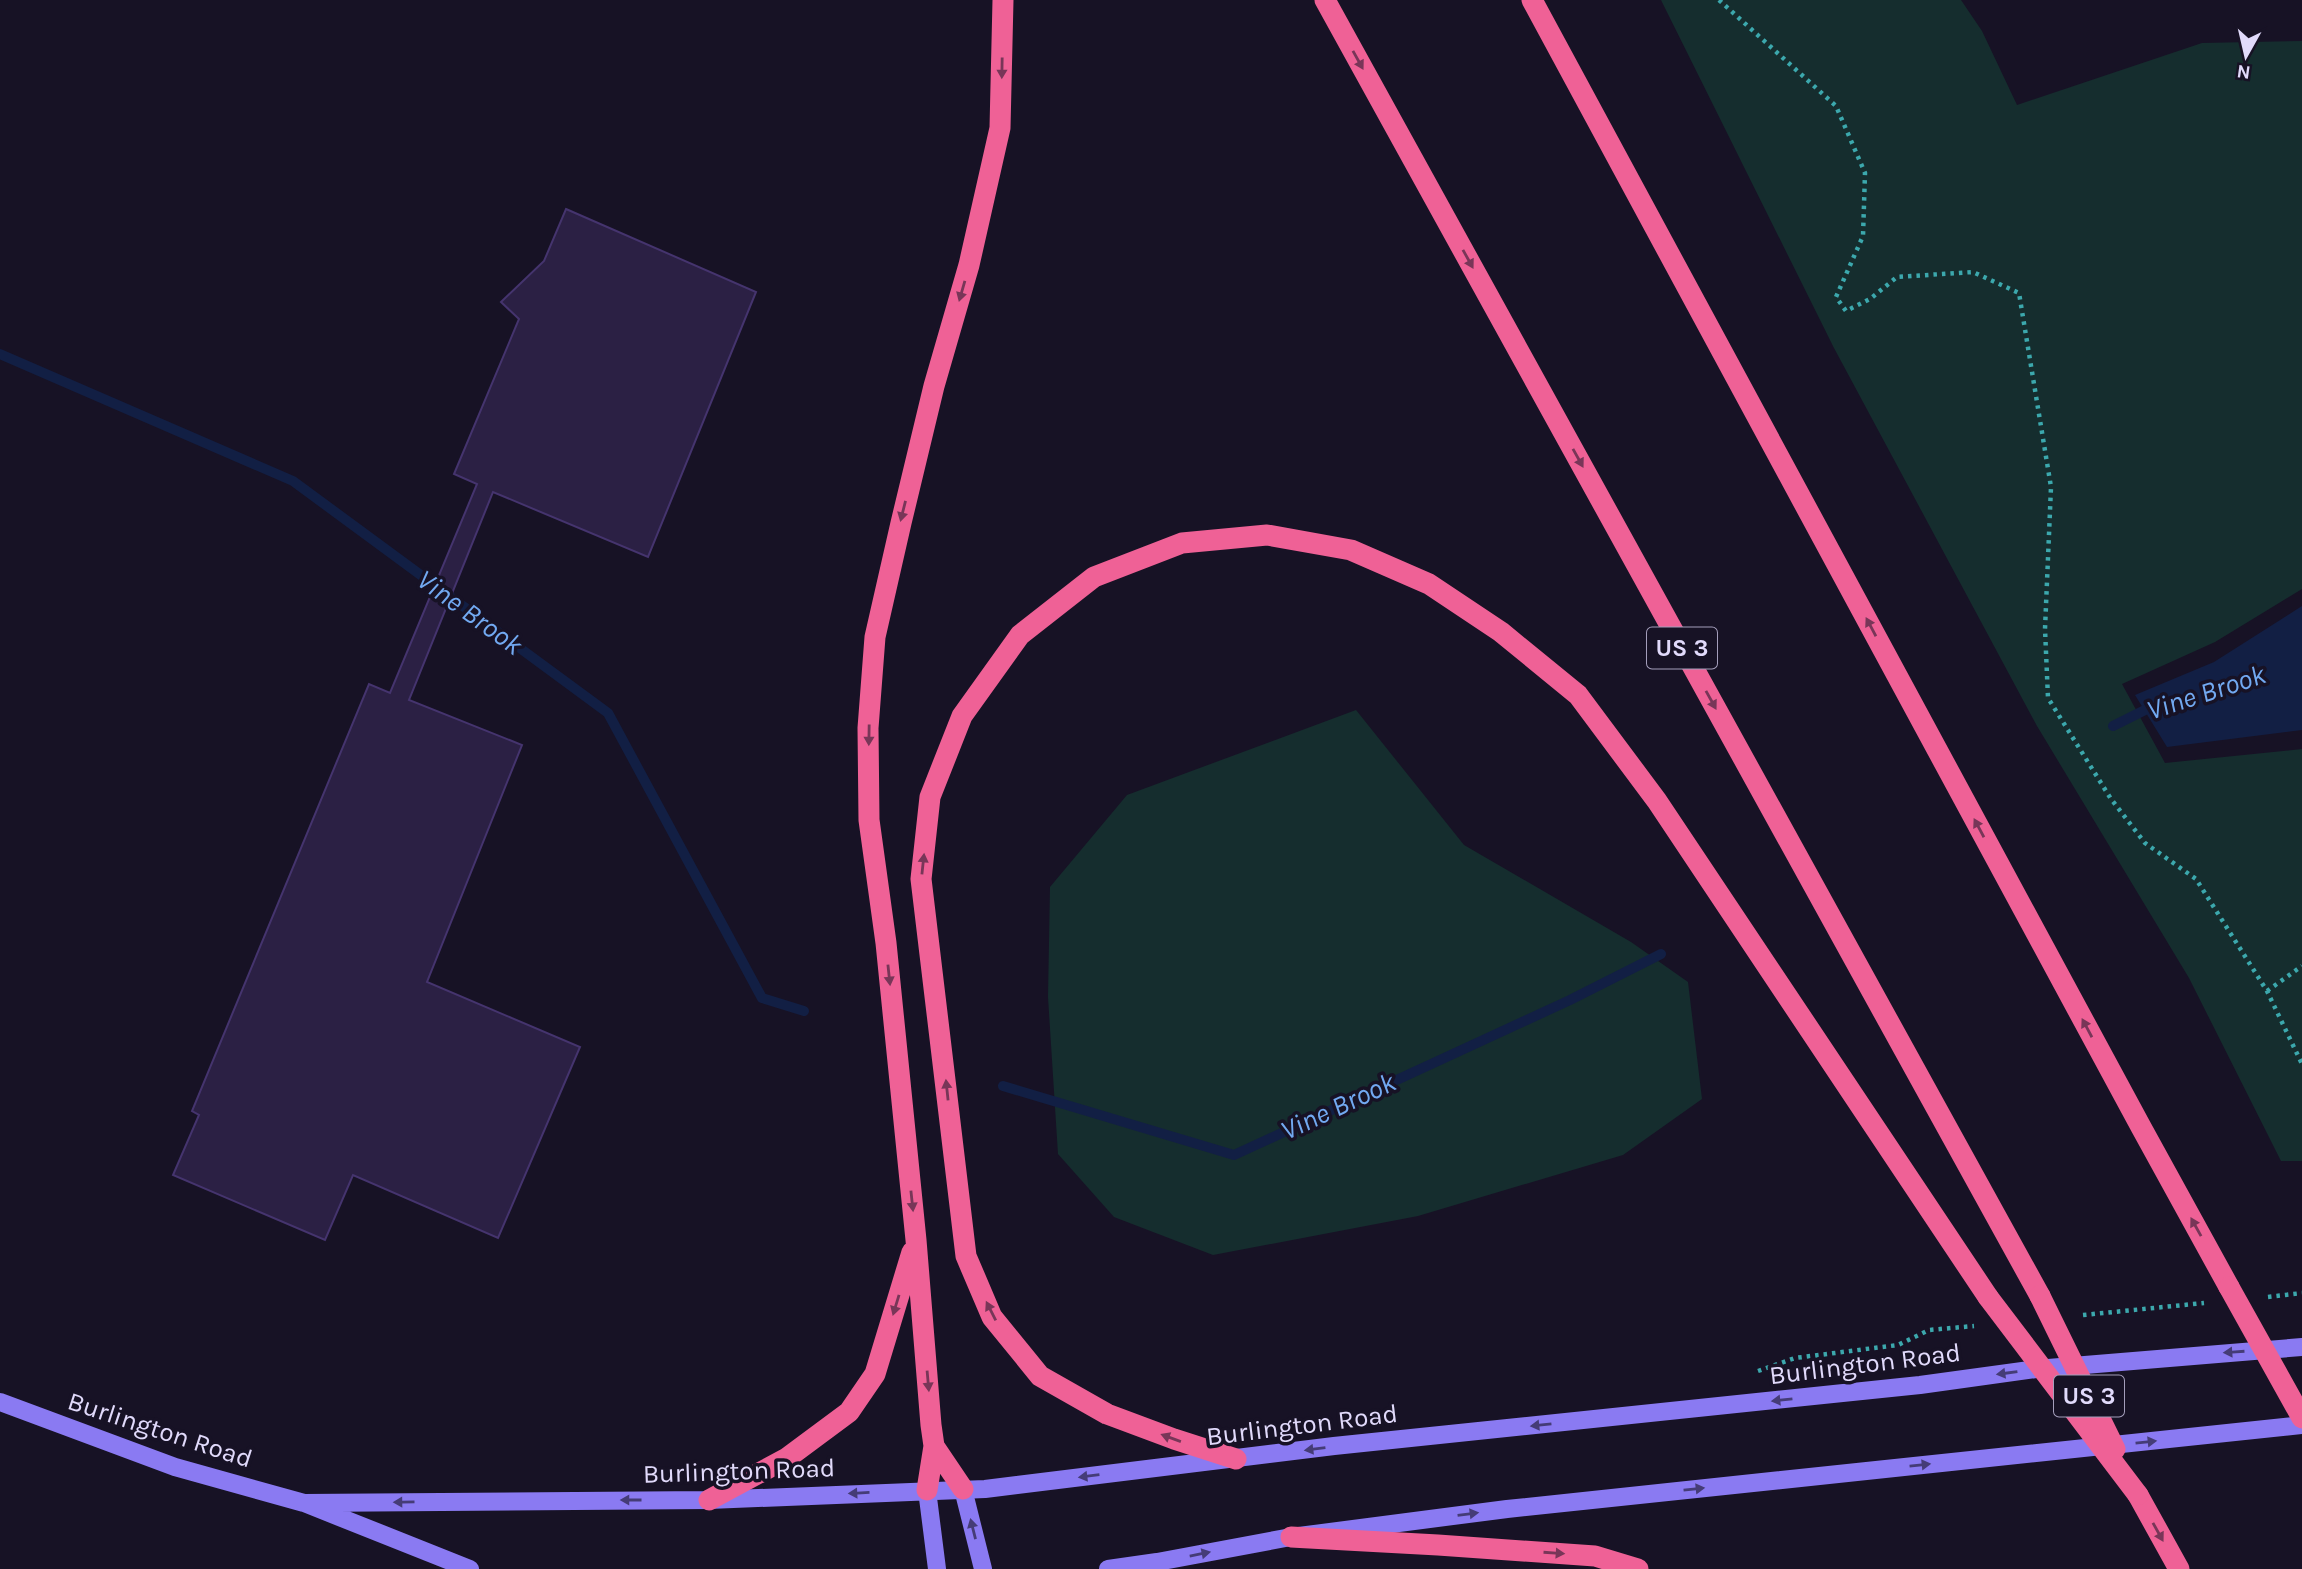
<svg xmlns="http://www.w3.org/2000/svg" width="2302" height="1569" font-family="Karla,sans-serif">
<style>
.green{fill:#152d2e}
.water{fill:#121f44}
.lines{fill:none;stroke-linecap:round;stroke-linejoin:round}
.stream{stroke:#121f44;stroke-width:10}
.building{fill:#2b2044;stroke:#45346e;stroke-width:2}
.path{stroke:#3ca8ad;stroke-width:4.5;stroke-dasharray:3.5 5;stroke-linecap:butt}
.secondary{stroke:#8a7af2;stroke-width:18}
.highway{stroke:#ef6196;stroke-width:21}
.highway-bridge{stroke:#ef6196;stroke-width:21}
.oneway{fill:#783658}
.oneway2{fill:#453c77}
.labels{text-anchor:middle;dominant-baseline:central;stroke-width:7;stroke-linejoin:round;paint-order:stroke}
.shield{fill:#171225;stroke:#a49ebb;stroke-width:2}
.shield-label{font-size:24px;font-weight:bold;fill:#e1dafb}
.street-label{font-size:26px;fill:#e1dafb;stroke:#171225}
.water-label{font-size:28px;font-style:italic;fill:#72a9f1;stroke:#171225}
</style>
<rect width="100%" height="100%" fill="#171225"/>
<path class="green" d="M1661 0H1961L1982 31 2017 105 2202 43 2302 41V589L2215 642 2122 684 2165 763 2302 749V1161H2281L2189 978 2037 726 1834 348Z
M1356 710 1464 845 1631 942 1688 982 1702 1099 1623 1155 1418 1216 1213 1255 1114 1217 1058 1154 1048 997 1050 887 1127 795Z"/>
<path class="water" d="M2302 606V730L2167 747 2135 695 2214 662Z"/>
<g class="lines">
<path class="stream" d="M0 354 293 481 608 713 762 998 804 1011
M2113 726 2157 704
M1003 1086 1234 1155 1570 1000 1661 954"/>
</g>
<path class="building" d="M566 209 756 292 648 557 493 492 409 700 522 745 427 982 580 1047 498 1238 353 1175 325 1240 173 1175 199 1115 192 1111 369 684 390 693 477 484 454 474 519 319 501 302 544 261Z"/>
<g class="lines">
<path class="path" d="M1719 0 1836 106 1865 173 1863 236 1836 297 1846 311 1870 299 1897 277 1973 272 2019 293 2051 487 2045 629 2048 698 2111 799 2145 843 2196 879 2267 991 2302 1064
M2267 991 2302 966
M2268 1297 2302 1293
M2083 1315 2204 1303
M1758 1371 1795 1358 1898 1345 1929 1330 1974 1326"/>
<path class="secondary" d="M0 1402 175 1467 304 1503 470 1569
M963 1489 983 1569
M927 1490 937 1569
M304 1503 709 1500 985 1489 1334 1446 1920 1385 2036 1369 2302 1347
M1108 1569 1157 1562 1291 1537 1507 1509 2302 1425"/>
<path class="highway" d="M1325 0 2040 1296
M1532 0 2141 1127 2229 1287
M1236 1459 1174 1439 1107 1414 1040 1376 992 1317 966 1256 921 879 930 797 962 716 1020 635 1094 577 1182 543 1267 535 1351 550 1429 584 1501 632 1578 695 1657 801 1988 1297
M963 1489 934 1446 931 1425 916 1240 886 943 869 820 868 728 875 637 901 523 934 386 969 265 1000 128 1003 0
M927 1490 934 1446
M2138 1495 2179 1569
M709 1500 787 1458 849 1412 875 1374 912 1252
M1291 1537 1438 1545 1595 1556 1638 1569"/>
<path class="highway-bridge" d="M2229 1287 2302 1418
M2040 1296 2115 1449
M1988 1297 2138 1495"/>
</g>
<defs><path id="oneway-solid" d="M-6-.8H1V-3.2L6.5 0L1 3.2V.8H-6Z" transform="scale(1.75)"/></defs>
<g class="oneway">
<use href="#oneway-solid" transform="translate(1358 60) rotate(61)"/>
<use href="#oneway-solid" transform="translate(1002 68) rotate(91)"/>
<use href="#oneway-solid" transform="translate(1468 259) rotate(61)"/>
<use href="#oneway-solid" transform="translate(962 291) rotate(106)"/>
<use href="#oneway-solid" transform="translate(1578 458) rotate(61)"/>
<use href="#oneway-solid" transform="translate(903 511) rotate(104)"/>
<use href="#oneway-solid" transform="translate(1871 627) rotate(-118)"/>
<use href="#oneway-solid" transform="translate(1711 700) rotate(61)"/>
<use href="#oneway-solid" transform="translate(869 735) rotate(91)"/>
<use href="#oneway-solid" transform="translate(1979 828) rotate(-118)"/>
<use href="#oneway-solid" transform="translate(923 864) rotate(-84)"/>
<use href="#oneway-solid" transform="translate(889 975) rotate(84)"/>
<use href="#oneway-solid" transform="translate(2087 1028) rotate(-118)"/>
<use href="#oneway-solid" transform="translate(947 1090) rotate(-96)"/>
<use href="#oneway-solid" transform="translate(912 1201) rotate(84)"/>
<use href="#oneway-solid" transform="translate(2196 1227) rotate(-119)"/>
<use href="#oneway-solid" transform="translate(896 1305) rotate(107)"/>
<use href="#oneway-solid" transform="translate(991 1311) rotate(-117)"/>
<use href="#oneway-solid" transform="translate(928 1381) rotate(85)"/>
<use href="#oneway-solid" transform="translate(1171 1438) rotate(-160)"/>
<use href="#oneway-solid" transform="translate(2158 1532) rotate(61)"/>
<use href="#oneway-solid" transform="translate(1554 1553) rotate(4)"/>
</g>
<g class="oneway2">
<use href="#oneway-solid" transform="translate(2234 1352) rotate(176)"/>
<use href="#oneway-solid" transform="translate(2007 1373) rotate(172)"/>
<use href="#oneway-solid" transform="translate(1782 1400) rotate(174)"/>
<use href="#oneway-solid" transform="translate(1541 1425) rotate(174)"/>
<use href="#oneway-solid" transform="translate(2146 1442) rotate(-6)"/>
<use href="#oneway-solid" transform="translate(1315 1449) rotate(173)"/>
<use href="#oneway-solid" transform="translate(1920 1465) rotate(-6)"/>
<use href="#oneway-solid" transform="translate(1089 1476) rotate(173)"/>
<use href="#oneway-solid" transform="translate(1694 1489) rotate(-6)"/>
<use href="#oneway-solid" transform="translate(859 1493) rotate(177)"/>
<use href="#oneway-solid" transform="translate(631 1500) rotate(180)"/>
<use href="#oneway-solid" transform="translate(404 1502) rotate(179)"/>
<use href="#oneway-solid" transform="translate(1468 1514) rotate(-7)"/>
<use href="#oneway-solid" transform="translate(973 1529) rotate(-104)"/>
<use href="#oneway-solid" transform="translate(1200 1554) rotate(-11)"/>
</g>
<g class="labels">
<g class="shield">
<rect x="1647" y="627.5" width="70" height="41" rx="5"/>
<rect x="2054" y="1375.5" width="70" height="41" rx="5"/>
</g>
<g class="shield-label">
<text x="1682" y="648">US 3</text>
<text x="2089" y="1396">US 3</text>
</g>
<g class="street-label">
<text transform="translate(1865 1364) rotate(-7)">Burlington Road</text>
<text transform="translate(1302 1425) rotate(-7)">Burlington Road</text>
<text transform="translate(160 1430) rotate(18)">Burlington Road</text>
<text transform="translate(739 1471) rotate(-2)">Burlington Road</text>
</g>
<g class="water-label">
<text transform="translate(470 612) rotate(36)">Vine Brook</text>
<text transform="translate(2206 692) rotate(-18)">Vine Brook</text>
<text transform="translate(1338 1106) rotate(-25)">Vine Brook</text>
</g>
</g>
<g transform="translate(2246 56) rotate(188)" stroke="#171225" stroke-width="5" paint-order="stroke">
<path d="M0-5L12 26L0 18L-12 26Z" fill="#e1dafb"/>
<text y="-10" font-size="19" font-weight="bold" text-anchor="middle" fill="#e1dafb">N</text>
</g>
</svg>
